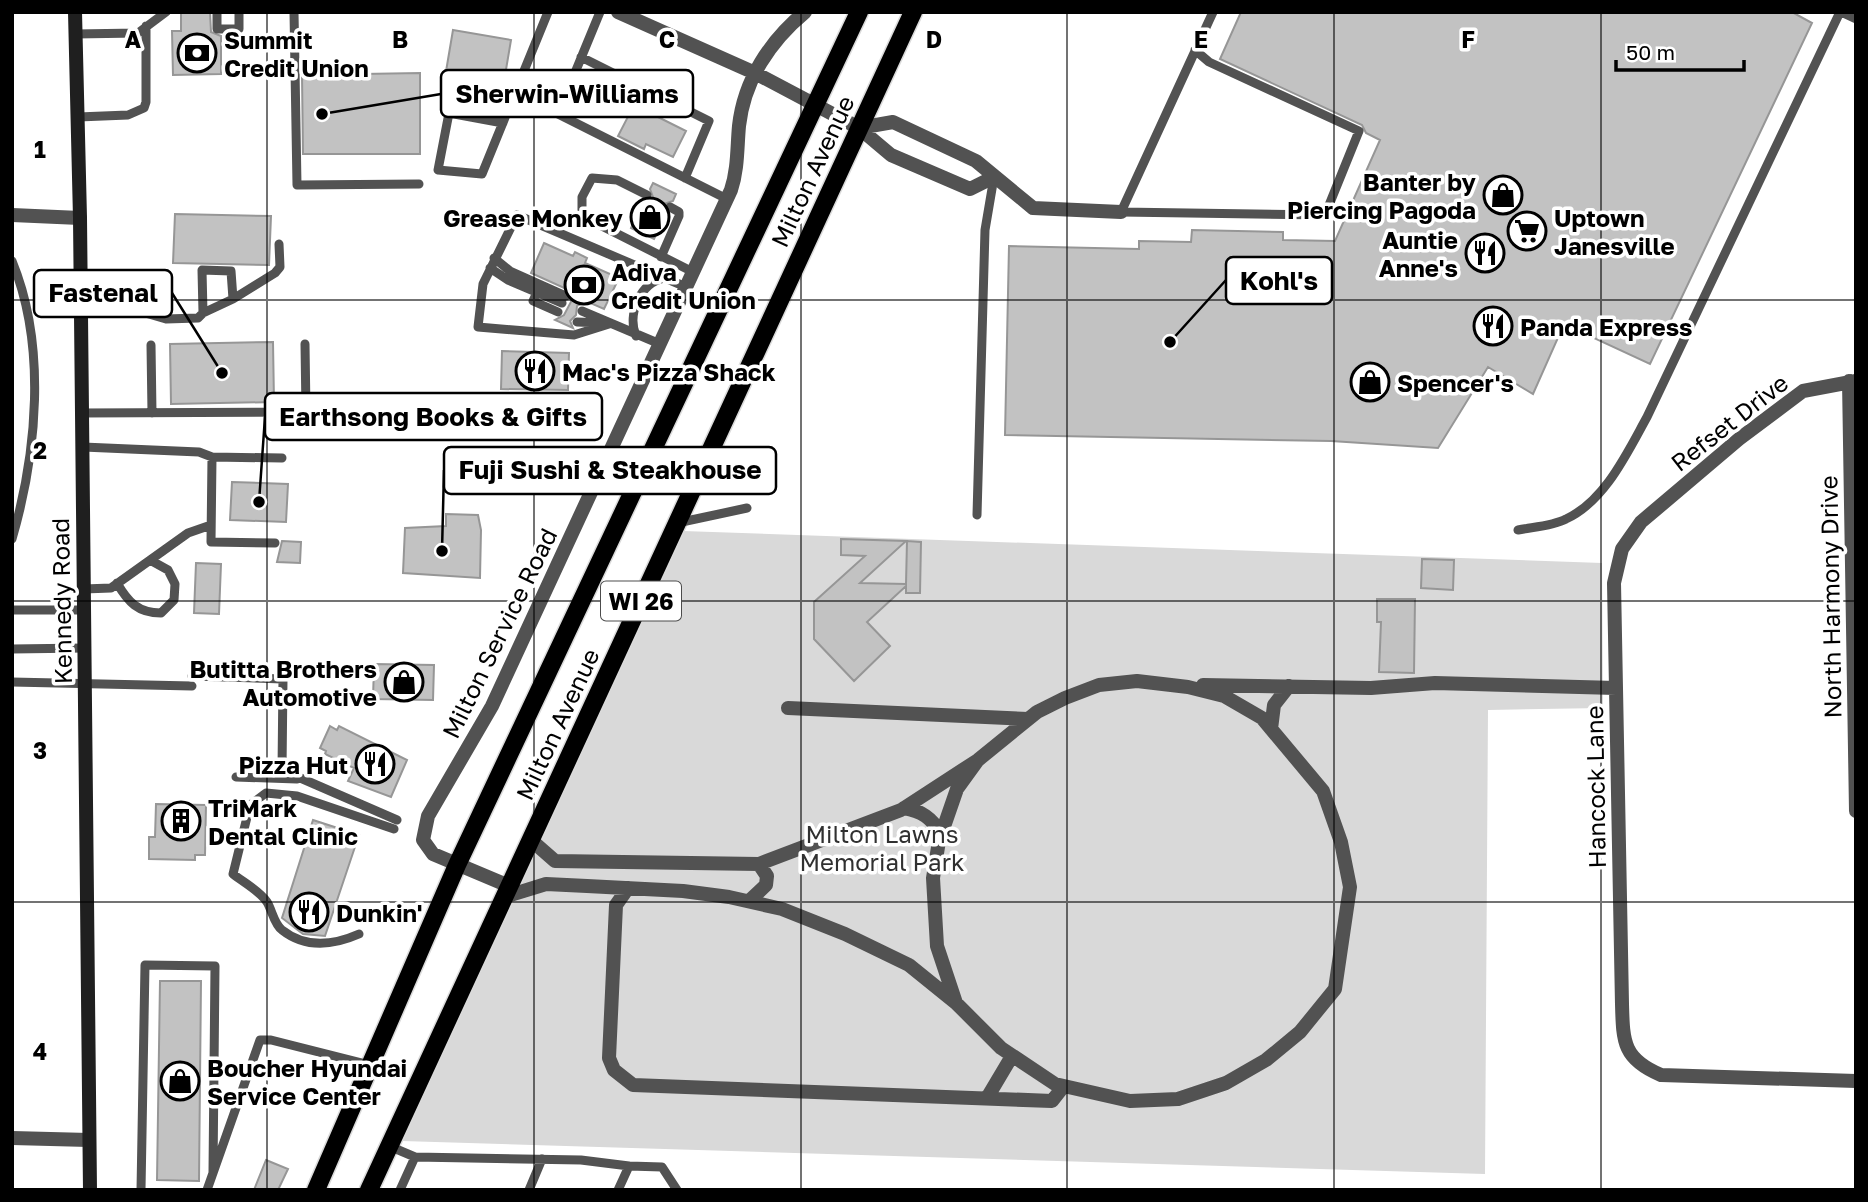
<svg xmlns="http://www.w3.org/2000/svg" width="1868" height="1202" font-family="'Golos Text',sans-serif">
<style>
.green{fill:#d9d9d9}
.building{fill:#c2c2c2;stroke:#969696;stroke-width:2}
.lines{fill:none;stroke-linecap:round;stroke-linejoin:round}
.primary-casing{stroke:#dbdbdb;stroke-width:21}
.lane{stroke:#525252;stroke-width:9}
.street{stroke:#525252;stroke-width:14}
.secondary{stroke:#1f1f1f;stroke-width:14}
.primary{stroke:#000;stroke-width:18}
.grid{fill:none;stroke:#000;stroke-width:2;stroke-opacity:0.55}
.labels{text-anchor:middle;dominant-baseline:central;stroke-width:7;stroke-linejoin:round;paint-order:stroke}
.shield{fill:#fff;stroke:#4c4c4c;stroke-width:2}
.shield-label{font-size:23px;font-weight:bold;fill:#000}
.poi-label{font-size:24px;font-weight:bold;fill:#000;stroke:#fff;text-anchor:start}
.street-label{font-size:24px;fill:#000;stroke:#fff}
.park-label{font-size:24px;fill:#303030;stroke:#fff}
.grid-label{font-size:23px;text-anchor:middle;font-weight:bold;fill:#000;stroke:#fff;stroke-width:7;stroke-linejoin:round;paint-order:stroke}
.leader{fill:none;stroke:#000;stroke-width:2.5}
.callout-dot{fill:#000;stroke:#fff;stroke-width:2.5}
.callout{fill:#fff;stroke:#000;stroke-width:2.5}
.callout-label{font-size:26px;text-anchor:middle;font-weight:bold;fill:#000}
</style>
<rect width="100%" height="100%" fill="#fff"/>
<path class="green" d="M683 531 1602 563 1603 708 1488 710 1485 1174 402 1141Z"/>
<path class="building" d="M181 12H210L211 32 221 36V74L173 75 172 31H181Z
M1241 12H1792L1812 23 1650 364 1564 324 1533 394 1488 367 1438 448 1331 441 1005 435 1009 246 1139 249V241L1191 242 1192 230 1283 232V240L1335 241 1380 140 1366 133 1362 125 1220 59Z
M453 30 511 40 500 105 442 95Z
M420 73V154H303L302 75Z
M634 105 686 131 673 157 646 144 644 149 618 136Z
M653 183 676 194 673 201 664 204 667 213 654 239 631 228 644 201 653 197 650 189Z
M175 214 271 216 269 265 173 263Z
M544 243 573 256 575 252 587 258 585 263 619 278 604 309 586 301 577 306 576 315 570 321 573 328 555 320 564 315 573 298 571 291 531 273Z
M273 342 274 402 171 404 170 344Z
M502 351 569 353 568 390 501 389Z
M232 482 288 484 286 522 230 520Z
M446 514 478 515 481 530 480 578 403 573 405 528 446 526Z
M841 539 906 541 860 583 906 584 907 541 921 542 920 593H906V586L867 622 890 646 854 681 814 639V602L865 556 841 555Z
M282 541 301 542 300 563 277 562Z
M1422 559 1454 560 1453 590 1421 588Z
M196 563 221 564 219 614 194 613Z
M1377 599H1415L1414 673 1379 672 1381 622H1377Z
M374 664 434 665 433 700 373 699Z
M330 726 337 730 339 726 407 760 391 797 348 781 354 768 325 754 326 751 320 748Z
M156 804 206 805 205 855H195V860L149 859V837H155Z
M313 820 359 835 325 936 303 934 282 918Z
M160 981H201L199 1181 157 1180Z
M266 1160 288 1169 278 1190H254Z"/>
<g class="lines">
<defs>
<path id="primary" d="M316 1190 457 865 859 12
M369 1190 913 12"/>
</defs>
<use href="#primary" class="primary-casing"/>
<path class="lane" d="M217 12V29H239V12
M294 12 297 185 419 184
M600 12 558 114 727 199
M1841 12 1856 19
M75 34 138 33 166 12
M1195 50 1209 62 1359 131 1325 215 1121 212 1213 12
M581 57 709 121 685 178
M78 117 128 115 144 108 146 102V26
M503 123 449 113 438 170 482 174 548 12
M647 195 617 180 592 178 582 197V216L693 272
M661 257 679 216V212L670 207
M494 258 510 271 566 296
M12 261C47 346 37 453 12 539
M490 268 508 280 562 303
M537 292 533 301 558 312
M233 299 275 273 280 267 279 244
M582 311 660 344
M142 312 166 319 198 318 203 313 202 270 231 271 233 299 203 313
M577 322 603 323
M609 324 574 335 478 327 483 284 517 215 686 287
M636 336C627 314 640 283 664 278
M151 345 152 413
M82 413 306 412 305 344
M83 447 199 452 212 457 282 458
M212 457 211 542 275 543
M977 515 985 230 994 177
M677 523 747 508
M1518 530C1533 527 1553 526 1566 519 1605 501 1627 453 1647 417L1840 12
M117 583C128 602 138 613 161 613L174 600 175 584 168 570 150 560
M84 589 111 588 188 533 211 525
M12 610H84
M12 649 85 648
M192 676 283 679 282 770 397 820
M12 682 192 686
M236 777 297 779
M359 934C334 945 306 949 282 930 274 924 272 910 267 902 260 891 243 882 233 874L250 805 266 793 297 796 394 829
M389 1146 415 1157 400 1190
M415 1157 581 1160 629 1166
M141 1190 145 965 215 966 213 1172
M207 1190 260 1040H271L370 1065
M529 1190 542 1159
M618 1190 629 1166 662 1167 677 1190"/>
<path class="street" d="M618 12 755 73 859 128 891 155 970 189 994 177
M859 128 893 122 976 161 1033 208 1121 212
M12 215 80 218
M1849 381 1856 811
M1856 381 1803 391 1739 439 1641 522 1622 549 1614 583 1622 1004C1623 1042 1623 1059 1661 1075L1856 1081
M1203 685 1371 688 1435 683 1616 688
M788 708 1028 719
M1271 729 1274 705 1289 686
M904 808C922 811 931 818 941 833
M531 840 555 861 759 864 901 810 978 760 1037 712 1065 698 1099 685 1137 681 1188 687 1224 696 1262 718 1323 791 1341 842 1350 887 1335 989 1300 1032 1266 1060 1226 1083 1178 1099 1130 1101 1055 1084 1001 1048 956 1003 937 946 933 878 939 841 957 789 978 760
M509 886 433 854 423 840 428 816 492 706 731 190C738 169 737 148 739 126 744 80 770 41 805 12
M628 888 616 905 609 1058 614 1070 633 1085 1052 1101 1063 1087
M504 897 546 884 587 886 683 891 729 897 782 909 845 934 909 965 956 1003
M749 901 766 885 767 876 759 864
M987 1098 1012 1056
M12 1138 89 1140"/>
<path class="secondary" d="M75 12 80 218 90 1190"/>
<use href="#primary" class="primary"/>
</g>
<path class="grid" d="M267 12V1190M534 12V1190M801 12V1190M1067 12V1190M1334 12V1190M1601 12V1190M12 300H1856M12 601H1856M12 902H1856"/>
<defs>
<symbol id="bank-ring" viewBox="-11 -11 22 22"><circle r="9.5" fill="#fff" stroke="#000" stroke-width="1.5"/><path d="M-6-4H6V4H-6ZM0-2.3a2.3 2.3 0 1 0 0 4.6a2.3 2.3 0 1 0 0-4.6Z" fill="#000"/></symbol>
<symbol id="shop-ring" viewBox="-11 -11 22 22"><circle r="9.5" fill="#fff" stroke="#000" stroke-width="1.5"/><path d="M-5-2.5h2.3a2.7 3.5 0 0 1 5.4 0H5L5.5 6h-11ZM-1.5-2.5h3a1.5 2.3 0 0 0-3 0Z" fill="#000"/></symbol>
<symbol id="supermarket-ring" viewBox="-11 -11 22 22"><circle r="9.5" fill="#fff" stroke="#000" stroke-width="1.5"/><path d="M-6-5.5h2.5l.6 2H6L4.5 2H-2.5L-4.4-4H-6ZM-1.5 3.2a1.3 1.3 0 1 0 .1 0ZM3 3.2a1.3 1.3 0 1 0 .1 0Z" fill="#000"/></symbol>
<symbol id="restaurant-ring" viewBox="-11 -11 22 22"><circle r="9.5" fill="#fff" stroke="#000" stroke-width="1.5"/><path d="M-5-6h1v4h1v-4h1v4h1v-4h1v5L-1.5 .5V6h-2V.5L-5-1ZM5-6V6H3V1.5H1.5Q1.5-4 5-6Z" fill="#000"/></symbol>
<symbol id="building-ring" viewBox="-11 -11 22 22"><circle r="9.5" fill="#fff" stroke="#000" stroke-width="1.5"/><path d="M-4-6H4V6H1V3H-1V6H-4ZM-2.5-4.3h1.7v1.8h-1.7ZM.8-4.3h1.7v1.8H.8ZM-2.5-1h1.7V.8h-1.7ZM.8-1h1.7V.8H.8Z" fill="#000"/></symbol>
</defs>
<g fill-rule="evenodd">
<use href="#bank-ring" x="175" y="31" width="44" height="44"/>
<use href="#shop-ring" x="1481" y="173" width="44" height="44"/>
<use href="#shop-ring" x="628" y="195" width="44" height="44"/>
<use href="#supermarket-ring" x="1505" y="209" width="44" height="44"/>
<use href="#restaurant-ring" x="1463" y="231" width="44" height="44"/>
<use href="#bank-ring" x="562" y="263" width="44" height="44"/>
<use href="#restaurant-ring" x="1471" y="304" width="44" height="44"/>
<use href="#restaurant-ring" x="513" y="349" width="44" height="44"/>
<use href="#shop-ring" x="1348" y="360" width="44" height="44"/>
<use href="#shop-ring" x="382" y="660" width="44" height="44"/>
<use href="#restaurant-ring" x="353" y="742" width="44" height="44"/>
<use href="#building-ring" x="159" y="799" width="44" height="44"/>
<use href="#restaurant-ring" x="287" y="890" width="44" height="44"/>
<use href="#shop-ring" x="158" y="1059" width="44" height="44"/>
</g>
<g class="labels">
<rect class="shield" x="601" y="581.5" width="80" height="39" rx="5"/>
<g class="shield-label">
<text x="641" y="601">WI 26</text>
</g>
<g class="poi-label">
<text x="224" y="39">Summit<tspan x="224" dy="28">Credit Union</tspan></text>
<text x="1476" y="181" text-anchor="end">Banter by<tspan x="1476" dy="28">Piercing Pagoda</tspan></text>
<text x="623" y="217" text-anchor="end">Grease Monkey</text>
<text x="1554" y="217">Uptown<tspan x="1554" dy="28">Janesville</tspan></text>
<text x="1458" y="239" text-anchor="end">Auntie<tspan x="1458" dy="28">Anne's</tspan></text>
<text x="611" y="271">Adiva<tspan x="611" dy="28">Credit Union</tspan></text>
<text x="1520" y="326">Panda Express</text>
<text x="562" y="371">Mac's Pizza Shack</text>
<text x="1397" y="382">Spencer's</text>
<text x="377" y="668" text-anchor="end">Butitta Brothers<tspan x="377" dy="28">Automotive</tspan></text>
<text x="348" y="764" text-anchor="end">Pizza Hut</text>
<text x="208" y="807">TriMark<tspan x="208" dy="28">Dental Clinic</tspan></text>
<text x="336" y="912">Dunkin'</text>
<text x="207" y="1067">Boucher Hyundai<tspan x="207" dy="28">Service Center</tspan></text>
</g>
<g class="street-label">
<text transform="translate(812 171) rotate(-65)">Milton Avenue</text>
<text transform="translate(1729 422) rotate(-38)">Refset Drive</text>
<text transform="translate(1830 597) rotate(-91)">North Harmony Drive</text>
<text transform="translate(61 601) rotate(-91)">Kennedy Road</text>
<text transform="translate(499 633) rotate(-64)">Milton Service Road</text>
<text transform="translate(557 724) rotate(-65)">Milton Avenue</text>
<text transform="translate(1595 787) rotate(-91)">Hancock Lane</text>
</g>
<g class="park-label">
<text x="882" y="833">Milton Lawns<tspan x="882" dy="28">Memorial Park</tspan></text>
</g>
</g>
<g class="grid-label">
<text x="133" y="48">A</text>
<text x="400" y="48">B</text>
<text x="667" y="48">C</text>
<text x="934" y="48">D</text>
<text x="1201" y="48">E</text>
<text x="1468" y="48">F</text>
<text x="40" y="158">1</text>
<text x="40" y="459">2</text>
<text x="40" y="759">3</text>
<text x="40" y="1060">4</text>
</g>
<path class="leader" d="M322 114L441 94M1170 342L1226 280M222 373L172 293M259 502L265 417M442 551L444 470"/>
<g class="callout-dot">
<circle cx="322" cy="114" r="7"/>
<circle cx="1170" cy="342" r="7"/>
<circle cx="222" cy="373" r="7"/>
<circle cx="259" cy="502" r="7"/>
<circle cx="442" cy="551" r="7"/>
</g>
<g class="callout">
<rect x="441" y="70" width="252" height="47" rx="7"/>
<rect x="1226" y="257" width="106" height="47" rx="7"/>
<rect x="34" y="270" width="138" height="47" rx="7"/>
<rect x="265" y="393" width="337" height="47" rx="7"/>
<rect x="444" y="447" width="332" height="47" rx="7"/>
</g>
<g class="callout-label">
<text x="567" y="103">Sherwin-Williams</text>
<text x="1279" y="290">Kohl's</text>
<text x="103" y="302">Fastenal</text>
<text x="433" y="426">Earthsong Books &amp; Gifts</text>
<text x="610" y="479">Fuji Sushi &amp; Steakhouse</text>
</g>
<rect width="1868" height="1202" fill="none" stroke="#000000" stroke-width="28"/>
<path d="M1616 60v10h128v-10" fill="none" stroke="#000000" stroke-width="3.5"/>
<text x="1626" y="60" font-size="21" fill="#000000" stroke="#ffffff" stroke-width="5" paint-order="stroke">50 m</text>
</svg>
